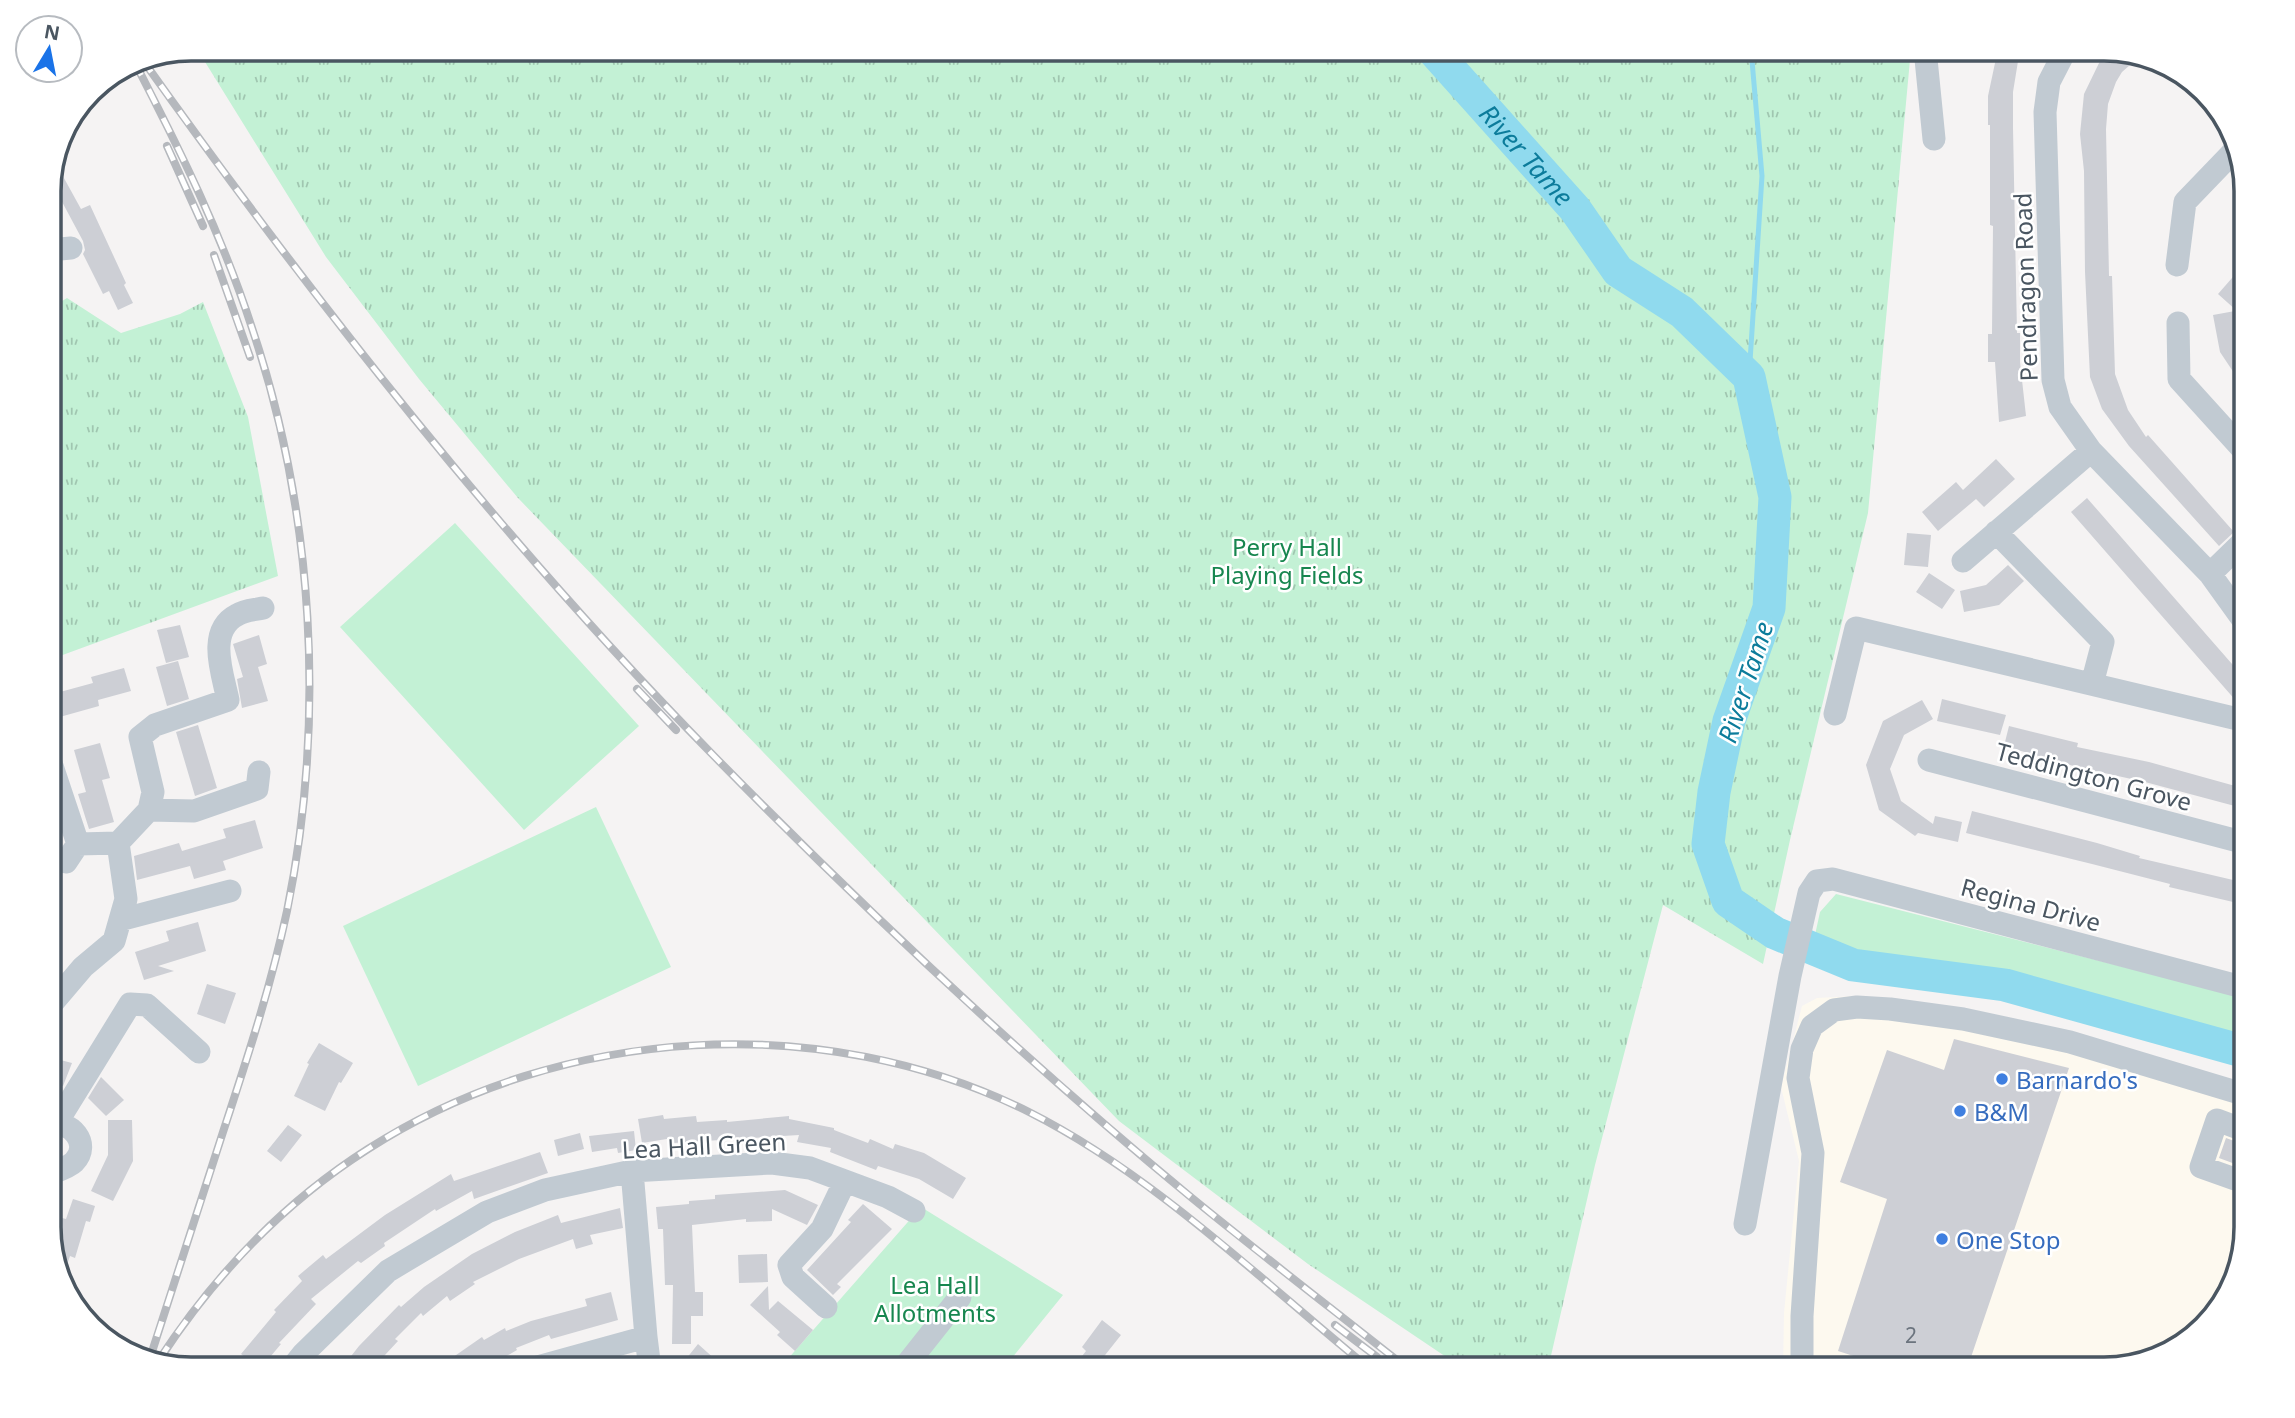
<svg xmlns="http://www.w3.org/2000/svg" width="2295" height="1418" font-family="'Noto Sans',sans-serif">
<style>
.commercial{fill:#fdf9ef}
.green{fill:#c3f1d5}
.park{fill:url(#park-tufts)}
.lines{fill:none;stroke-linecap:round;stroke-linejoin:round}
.stream{stroke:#90daee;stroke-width:5}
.river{stroke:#90daee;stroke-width:33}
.building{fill:#cdcfd5}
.minor{stroke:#c1cad2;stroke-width:23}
.rail-casing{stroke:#b5b8bd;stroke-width:8}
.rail{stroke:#fff;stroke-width:5;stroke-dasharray:16;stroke-linecap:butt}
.shop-dot{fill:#3f7fe0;stroke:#fff;stroke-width:2.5}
.labels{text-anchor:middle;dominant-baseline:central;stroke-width:5;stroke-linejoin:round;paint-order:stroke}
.number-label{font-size:21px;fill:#6b747e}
.street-label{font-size:24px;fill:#4a5661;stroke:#fff}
.park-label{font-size:24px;fill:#17864f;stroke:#fff}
.shop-label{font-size:24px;fill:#366cbe;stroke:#fff;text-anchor:start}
.water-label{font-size:26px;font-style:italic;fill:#0c7c9b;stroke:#fff}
.rim{fill:none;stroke:#4a5661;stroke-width:3.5}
</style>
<defs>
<pattern id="park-tufts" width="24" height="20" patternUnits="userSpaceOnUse" patternTransform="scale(1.75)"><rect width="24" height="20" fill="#c3f1d5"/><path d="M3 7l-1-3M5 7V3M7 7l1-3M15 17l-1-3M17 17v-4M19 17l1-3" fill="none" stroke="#a0c6b0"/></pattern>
</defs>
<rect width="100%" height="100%" fill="#f5f3f3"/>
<path class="commercial" d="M1857 996 1988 1013 2246 1084V1228L2227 1298 2175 1350 2105 1369H1783L1784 1313 1799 1161 1781 1087 1802 1006 1817 998Z"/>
<path class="green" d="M455 523 639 726 524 830 340 627Z
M596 807 671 967 418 1086 343 926Z
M1836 894 2246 998V1043L2075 989 1932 960 1864 952 1815 935 1820 912Z
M921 1207 1063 1295 1003 1369H779Z"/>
<path class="park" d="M197 49H1911L1868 513 1790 840 1763 964 1663 905 1595 1165 1550 1360 1552 1369H1464L1308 1264 1119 1121 518 498 419 379 326 257Z
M67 298 121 333 180 314 203 302 248 417 278 576 49 660V309Z"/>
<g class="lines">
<path class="stream" d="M1749 377 1762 176 1751 49"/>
<path class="river" id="s1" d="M1432 49 1575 209 1618 271 1682 312 1749 377 1775 497 1769 608 1729 721 1714 792 1708 844 1728 901 1775 933 1853 965 2005 985 2246 1052"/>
</g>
<path class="building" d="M1998 49H2020L2013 92V128L2017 333H2020V362L2026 416 1999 422 1995 362H1988V334H1992L1993 226 1990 225V125H1988V96Z
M2110 51 2138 58 2122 72 2116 82 2108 104 2106 129 2109 276H2112L2115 374 2128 410 2146 437 2148 435 2234 532 2219 546 2129 446 2102 409 2090 377 2085 272 2084 171 2080 134 2084 94 2100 61Z
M54 160 81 209 90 205 126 283 124 285 133 303 118 310 109 291 103 294 83 254 85 250 83 241 60 198 49 203V182Z
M2246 262V301L2237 311 2218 294Z
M2235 311 2242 344 2246 350V391L2220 352 2213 315Z
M1996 459 2015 479 1984 507 1976 499 1938 531 1922 512 1956 482 1963 490Z
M2087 498 2246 680V695L2237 702 2071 512Z
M1907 533 1931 535 1928 567 1904 565Z
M2008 565 2024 581 1999 605 1964 612 1960 591 1986 585Z
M1929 573 1955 590 1942 609 1916 592Z
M180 625 189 657 166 663 157 630Z
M259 635 267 664 258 667 268 701 242 708 237 679 243 677 233 644Z
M178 661 189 699 167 706 156 667Z
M124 668 131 691 98 700 99 706 49 720V695L93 683 91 677Z
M1942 699 2006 715 2000 735 1937 721Z
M1922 700 1933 719 1904 735 1890 769 1901 801 1933 824 1935 816 1962 822 1958 842 1918 833 1915 836 1879 810 1866 765 1883 721Z
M198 725 217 788 195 796 176 732Z
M2009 726 2078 743 2077 747 2149 762 2246 789V809L2145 782 2077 767 2004 746Z
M100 743 110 778 102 780 114 822 89 829 78 794 86 792 74 750Z
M1972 811 2097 843 2140 856 2139 858 2246 883V905L2169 887 2170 884 2092 864 1966 833Z
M255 820 263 848 223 861 226 870 194 879 190 866 137 880 134 856 179 843 182 851 226 838 223 829Z
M198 922 206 951 158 966 174 971 144 980 135 952 169 941 166 931Z
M207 984 236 993 225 1024 197 1014Z
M1954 1039 2069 1068 1967 1369H1894L1838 1351 1887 1199 1840 1182 1887 1050 1944 1070Z
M319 1043 353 1063 341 1083 339 1082 325 1111 294 1096 309 1064 307 1063Z
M49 1057 72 1063 63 1086 49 1082Z
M101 1077 124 1100 106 1116 88 1098Z
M663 1115 664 1119 696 1116 697 1122 727 1120V1122L789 1116V1119L834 1128V1130L868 1143 870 1139 893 1149 895 1144 924 1153 966 1178 953 1199 919 1179 878 1166 876 1170 830 1152 831 1148 797 1142 799 1135 673 1143V1138L642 1143 638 1119Z
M108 1120H132L133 1161 113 1201 91 1191 108 1155Z
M288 1125 302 1135 281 1162 267 1151Z
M634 1131 636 1150 618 1153 617 1148 592 1152 589 1136Z
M580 1133 584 1149 558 1156 554 1140Z
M2226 1138 2237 1142H2246V1168L2219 1158Z
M540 1152 548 1173 474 1199 472 1191 436 1211 435 1209 384 1243 385 1246 361 1263 358 1261 311 1299 316 1304 279 1343 281 1344 260 1369 241 1354 276 1312 274 1310 302 1281 298 1276 323 1255 326 1259 385 1215 451 1174 454 1181Z
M785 1190 818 1205 807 1225 772 1209V1221L746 1222V1219L692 1225 695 1292H703V1316H691V1344H672L673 1285H665L663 1229H658L656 1207 689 1204V1201L715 1199V1195Z
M73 1199 95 1206 90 1222 86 1221 75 1258 70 1256 62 1279 53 1246 62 1218 66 1219Z
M863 1204 892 1229 837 1284 841 1287 833 1295 807 1270 851 1222 848 1220Z
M620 1208 623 1228 590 1235 593 1244 576 1249 573 1239 519 1259 473 1282 475 1284 450 1301 447 1296 423 1316 421 1313 395 1339 398 1341 372 1369H341L359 1346 399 1305 401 1307 424 1287 472 1254 515 1232 558 1215 561 1223Z
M767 1254 768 1282 739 1283 738 1255Z
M768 1286 769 1310 778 1301 813 1330 795 1351 777 1335 780 1332 750 1305Z
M611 1292 618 1320 551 1339 549 1335 516 1348 517 1350 484 1369H436L482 1337 484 1340 505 1328 506 1331 531 1321 587 1306 585 1299Z
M1102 1320 1121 1335 1094 1369H1072L1086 1351 1082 1347Z
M698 1344 726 1369H697L686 1359Z"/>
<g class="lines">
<path class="minor" d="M1925 49 1934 139
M2066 49 2049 82 2045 112 2053 380 2060 407 2091 451 2210 574 2246 624
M49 250 71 248
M2177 265 2185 202 2236 149
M2178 323 2179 379 2246 453
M1996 532 2103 642 2092 684
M1963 561 2091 451
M2210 574 2246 539
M1835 714 1856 628 2246 721
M49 757 78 844
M1929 760 2246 843
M149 810 153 792 140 737 155 725 228 700C223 675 206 631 237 615 245 610 255 610 263 608
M66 862 78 844 118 843
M120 920 230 891
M49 1007 83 967 114 941 126 899 118 843 149 810 194 811 257 789 259 772
M56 1124 130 1004 147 1005 199 1052
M49 1126C70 1118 92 1144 74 1162 69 1167 57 1171 49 1174
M2241 1129 2217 1120 2201 1167 2246 1183
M632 1171 646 1337 650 1369
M1745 1224 1790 976 1809 893 1817 881 1833 879 2246 988
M826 1307 793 1277 789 1265 822 1229 845 1181
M291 1369 303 1354 388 1271 487 1212 545 1190 632 1171 772 1163 810 1168 888 1197 914 1211
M530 1369 646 1337
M903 1369 960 1297
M1802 1369V1316L1813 1153 1798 1078 1802 1049 1812 1026 1834 1010 1857 1007 1890 1009 1963 1019 2070 1042 2246 1095"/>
<defs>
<path id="rail" d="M142 59C315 302 503 541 713 755 864 909 1025 1060 1192 1198 1263 1256 1336 1312 1408 1369
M134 61C179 148 222 235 252 328 314 513 326 719 287 911 271 986 247 1059 223 1132 199 1207 174 1283 150 1358
M167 146 203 226
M214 255 250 357
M637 689 676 730
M1335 1325 1377 1357
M159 1360C214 1276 283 1203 368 1149 561 1025 823 1009 1029 1112 1154 1175 1262 1281 1370 1369"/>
</defs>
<use href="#rail" class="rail-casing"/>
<use href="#rail" class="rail"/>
</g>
<g class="shop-dot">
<circle cx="2002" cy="1079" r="7"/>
<circle cx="1960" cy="1111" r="7"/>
<circle cx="1942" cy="1239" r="7"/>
</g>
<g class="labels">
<g class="number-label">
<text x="1911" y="1335">2</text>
</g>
<g class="street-label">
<text transform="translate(2025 287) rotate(-92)">Pendragon Road</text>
<text transform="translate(2094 776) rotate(15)">Teddington Grove</text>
<text transform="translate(2031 904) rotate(15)">Regina Drive</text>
<text transform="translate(704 1145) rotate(-3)">Lea Hall Green</text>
</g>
<g class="park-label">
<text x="1287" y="546">Perry Hall<tspan x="1287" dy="28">Playing Fields</tspan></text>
<text x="935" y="1284">Lea Hall<tspan x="935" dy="28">Allotments</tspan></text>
</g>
<g class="shop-label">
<text x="2016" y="1079">Barnardo's</text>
<text x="1974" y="1111">B&amp;M</text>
<text x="1956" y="1239">One Stop</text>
</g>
<g class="water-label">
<text stroke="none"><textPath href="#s1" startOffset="142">River Tame</textPath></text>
<text transform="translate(1745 682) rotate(-72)">River Tame</text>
</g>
</g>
<path d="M0 0H2295V1418H0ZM191 61H2104A130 130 0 0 1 2234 191V1227A130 130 0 0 1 2104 1357H191A130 130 0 0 1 61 1227V191A130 130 0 0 1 191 61Z" fill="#fff" fill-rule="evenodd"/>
<path class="rim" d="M191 61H2104A130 130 0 0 1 2234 191V1227A130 130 0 0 1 2104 1357H191A130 130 0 0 1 61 1227V191A130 130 0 0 1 191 61Z"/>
<g transform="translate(49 49) rotate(10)"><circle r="33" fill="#ffffff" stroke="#b7bbc0" stroke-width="2"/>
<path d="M0-5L12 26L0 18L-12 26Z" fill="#1a73e8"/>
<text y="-10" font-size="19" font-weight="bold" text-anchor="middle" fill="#4a5661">N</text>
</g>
</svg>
